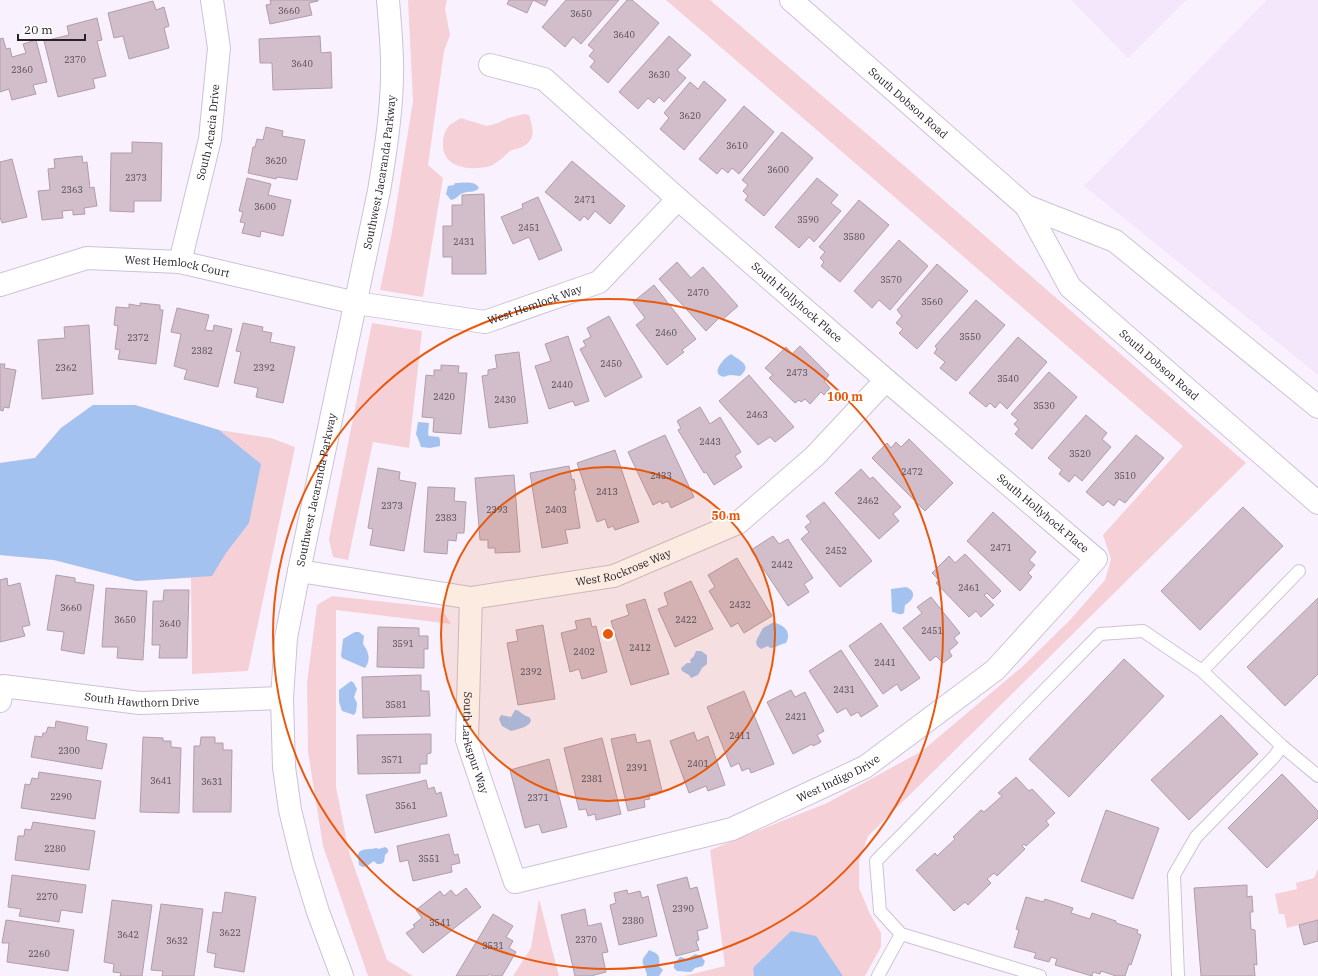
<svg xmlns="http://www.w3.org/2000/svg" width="1318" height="976" font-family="'IBM Plex Serif',serif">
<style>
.built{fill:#f4e7fc}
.green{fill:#f6d0d7}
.water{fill:#a4c2f0}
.building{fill:#d2becb;stroke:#b09daa}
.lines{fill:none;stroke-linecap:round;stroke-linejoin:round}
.service-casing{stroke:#cdc2d5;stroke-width:14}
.minor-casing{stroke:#cdc2d5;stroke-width:24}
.tertiary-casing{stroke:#cdc2d5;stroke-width:24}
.secondary-casing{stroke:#cdc2d5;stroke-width:24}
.service{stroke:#fff;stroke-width:12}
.minor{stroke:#fff;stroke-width:22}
.tertiary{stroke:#fff;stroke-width:22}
.secondary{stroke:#fff;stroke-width:22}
.ring{fill:none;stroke:#e8590c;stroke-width:2}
.labels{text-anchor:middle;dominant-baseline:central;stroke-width:3.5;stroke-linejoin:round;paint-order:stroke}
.number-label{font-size:9px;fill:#524952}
.street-label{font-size:11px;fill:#272229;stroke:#fff}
.centre{fill:#e8590c;stroke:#fff;stroke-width:2}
.ring-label{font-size:12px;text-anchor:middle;font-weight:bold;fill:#e8590c;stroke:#fff;stroke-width:3.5;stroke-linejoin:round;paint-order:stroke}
</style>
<rect width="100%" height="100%" fill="#f9f2fe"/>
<path class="built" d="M1071 0H1186L1128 58Z
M1267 0H1318V375L1084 186Z"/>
<path class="green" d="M408 0H447L445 9 450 35 444 51 428 165 443 178 423 297 380 290 392 232 413 101Z
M666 0H710L908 169 1246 463 868 836 859 862V888L870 914 881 933V947L865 976H684L725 966 710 850 827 803 922 751 1022 667 1070 620 1105 580 1111 559 1103 535 1183 446Z
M524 114 529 115C533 129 537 139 522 147 518 149 514 149 510 151 504 156 498 163 490 166 473 171 442 169 443 144 443 138 444 132 448 127 451 123 457 121 461 118L487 126 498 123 508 118Z
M372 323 422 331 409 448 373 442 348 560 333 557 329 539Z
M93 405H135L219 430 271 438 295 447 248 671 192 674 191 578 136 581 54 560 0 555V463L35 458 61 428Z
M332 596 441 608 451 624 336 610V787L349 852 387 960 413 976H368L323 846 308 752 307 683 317 605Z
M1318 869V920L1287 928 1284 914H1279L1275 894 1297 889 1296 883 1314 878Z
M539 899 559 976H513L531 948Z"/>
<path class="water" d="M455 183C463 183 475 180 479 188 475 193 469 191 463 193 458 195 457 199 451 200L446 194 448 186 454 185Z
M731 354C740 361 753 365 740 376 737 376 734 375 731 375 727 375 724 378 721 376 711 372 725 357 731 354Z
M93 405H135L219 430 261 464 249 523 226 553 212 576 136 581 54 560 0 555V463L35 458 61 428Z
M418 422 429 423 428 434 429 436 439 437 440 440V446L430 448 421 447 419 441 416 434Z
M906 587C917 591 914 600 905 605L904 613 902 614C897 615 895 612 892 612L891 589Z
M774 622C784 626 792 631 786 643 780 644 776 648 770 648L768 646 761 649 757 646 756 642 757 639 763 628Z
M355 632H359L364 636 363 644C369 652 371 660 365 668L342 658 341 656 343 639Z
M696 651H701L707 655V664L702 668 698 675 691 678 689 675 682 671 681 668 687 663H691L690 660 694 656Z
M351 681 354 683 357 689 354 697 357 703 356 712 354 715 342 711 339 702V690Z
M515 710C519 710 519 712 523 714 525 716 527 716 529 717 537 725 516 730 511 731L502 726 499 719 501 715 511 717Z
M385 847 388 849V852L385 855 384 862 381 864H377L374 861 367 866 363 867 359 865 358 855 359 852C364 848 370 850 376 848L379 849Z
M791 931 816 936 843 976H754L753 968Z
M649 950C659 954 660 955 659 966L663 970 659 976H647C647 970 641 964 643 959 644 956 648 953 649 950Z
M695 954 702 956 703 959 705 961 703 966 695 968 691 972 677 971 674 968V964L680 957 687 959Z"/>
<path class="building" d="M270 0H318V1L309 3 312 15 270 24 266 5 271 4Z
M509 0H548L545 6 533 0 527 13 507 4Z
M566 0H619L581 44 573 37 565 47 542 27Z
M627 0H632L659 23 608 83 590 67 595 61 589 56 594 50 588 45Z
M153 1 156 10 164 7 169 26 164 28 169 48 129 59 123 36 114 38 108 13Z
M97 18 102 40 97 41 106 76 93 79 95 88 58 97 44 41 69 35 67 26Z
M320 36 321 53 331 52 332 88 273 90 272 63H260L259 39Z
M669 36 691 55 677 70 686 78 664 102 659 97 654 103 648 98 638 109 619 92Z
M3 38 6 49 10 48 12 57 26 53 23 44 36 40 47 82 33 85 36 94 12 100 9 89 0 92V39Z
M704 81 726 100 684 150 660 129 669 118 664 113 690 82 698 89Z
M744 106 774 132 739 174 732 168 728 173 722 168 717 174 699 159Z
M266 127 283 131 282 136 305 140 297 180 277 177 276 179 248 173 253 147H255L257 139 263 140Z
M782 132 813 158 764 216 745 200 748 196 743 191 748 185 742 180Z
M132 142 162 143 161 201H134V212L110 211 111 153H132Z
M82 156 83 163 87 162 90 188 94 187 97 206 84 208 85 214 73 215V210L62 211 63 218 42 220 38 191 50 190 48 169 55 168 54 159Z
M12 159 27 217 2 223 0 217V162Z
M572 161 625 206 610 224 595 211 588 220 584 216 580 221 545 192Z
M247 178 271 184 268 195 291 200 283 236 261 231 260 237 242 233 245 223 240 222 243 212 239 211Z
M817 178 838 195 831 203 841 211 814 242 809 237 799 248 775 227Z
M484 194 486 274H452V257H443V226H452V205H462V195Z
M538 197 562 250 539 260 529 237 513 244 501 217 523 208 522 204Z
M859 200 889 225 840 282 821 266 824 262 820 258 825 252 819 247Z
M899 240 928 266 890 310 879 300 872 308 854 291Z
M677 262 691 278 703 267 738 306 722 320 720 317 706 331 659 279Z
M937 264 968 291 917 349 899 333 903 329 896 323 902 316 897 310Z
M654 285 696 339 682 350 684 352 667 365 636 325 645 318 633 302Z
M976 300 1005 325 956 381 940 368 945 362 934 353 937 349 935 346Z
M140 303 160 305V310H163L156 364 118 359 120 350 115 349 118 326 114 325 116 307 129 308V304L140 306Z
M177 308 209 315 205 330 213 331 214 325 232 329 218 387 184 379 187 370 174 366 181 334 171 332Z
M609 316 642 377 605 397 580 349 586 346 583 341 591 337 587 328Z
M243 323 263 327 262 331 272 333 270 342 295 347 283 403 256 397 258 388 234 383 241 352 236 351Z
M89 325 93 394 42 399 38 340 65 338 64 327Z
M568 336 589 401 575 406 573 401 549 409 535 366 551 361 545 344Z
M1018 337 1047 362 1007 409 1000 402 995 408 990 403 986 407 969 393Z
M800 346 829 375 824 381 830 388 824 395 821 392 810 404 805 399 801 402 799 400 795 403 769 378 773 375 765 368 786 347 792 354Z
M519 352 528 423 489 428 482 376 488 375V370L497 368 495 355Z
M0 364H5L4 368 16 370 9 408 4 407 3 411 0 410Z
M441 365 459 366 458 373H467L461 434 433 432 434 418 422 417 426 375 434 376V370H441Z
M1049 372 1077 397 1032 449 1015 434 1019 429 1014 424 1018 420 1011 414Z
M749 375 794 427 775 442 770 437 758 445 719 401Z
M700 407 710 424 720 417 741 452 735 456 742 467 714 485 706 472 704 473 678 430 681 428 677 421Z
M1086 415 1107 433 1102 439 1111 447 1082 481 1075 475 1069 482 1059 474 1062 470 1048 458Z
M665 435 694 497 671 508 668 501 662 504 661 501 653 505 628 452Z
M1136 435 1164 458 1125 503 1119 499 1114 506 1108 501 1103 506 1086 492Z
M909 439 953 483 925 511 872 458 887 443 891 448 896 442 901 447Z
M615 450 639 522 615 530 613 526 608 528 605 519 597 522 577 463Z
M569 466 572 480 574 479 576 490H574L580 528 565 530 568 543 542 548 530 473Z
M378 468 400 472 399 480 416 483 404 551 370 545 373 529 368 528Z
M861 469 870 479 873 477 901 507 893 514 899 521 879 539 835 493Z
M514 475 520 552 495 553V548H488V540H480L475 478Z
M428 487 455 488 454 501 466 502 464 533H457L456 541 448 540 447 554 424 552Z
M824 502 872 561 840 587 801 539 809 532 805 527 811 522 806 516Z
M1243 507 1283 546 1200 630 1161 591Z
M993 512 1036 552 1029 560 1035 565 1028 573 1032 577 1020 591 967 541Z
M773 536 779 544 788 539 813 578 804 584 809 592 788 606 751 550Z
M965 554 1001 591 993 599 987 593 984 595 994 605 981 617 976 611 969 617 936 583 939 580 932 573 949 556 955 563Z
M737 558 772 616 744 633 738 623 731 627 709 591 715 587 708 575Z
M56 575 75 578V582L94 585 84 654 61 650 64 632 47 630Z
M7 578 8 586 20 583 30 625 22 627 25 636 0 642V580Z
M691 581 713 629 675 647 658 609 668 605 664 593Z
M106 588 147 591 143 660 117 658 118 647H102Z
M164 590H189L187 658H159L160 645H152L153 601H163Z
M931 597 960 633 954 638 958 643 949 651 952 656 943 663 936 656 930 661 903 628 922 613 917 607Z
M1318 598V674L1285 706 1247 667Z
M645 599 669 674 631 685 611 621 629 615 626 605Z
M590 618 592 627 596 626 607 672 582 679 579 669 570 672 561 633 577 629 575 621Z
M881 623 920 678 901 691 897 684 883 694 849 646Z
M543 625 555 699 518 705 507 643 518 641 516 630Z
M378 627 419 628V636H428V649H424V668L377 667Z
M841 650 878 706 861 717 858 712 851 716 846 708 837 713 809 671Z
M1124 659 1164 696 1069 797 1029 759Z
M421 675V691H429L430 716 363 718 362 677Z
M791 690 795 697 805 692 824 731 817 735 821 742 813 746 812 744 793 754 767 702Z
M744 691 774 764 751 773 749 768 742 771 739 763 731 767 707 707Z
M1221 715 1258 754 1189 820 1151 780Z
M56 721 88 727 86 740 107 744 102 769 31 757 35 736 42 737 43 733H46L48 727 55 728Z
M694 732 697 741 708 736 725 785 708 791 706 786 689 793 670 741Z
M431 734V753L427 754V764H420V773L358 774 357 735Z
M635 734 637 743 650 740 662 791 648 794 650 799 644 800 645 807 628 811 611 739Z
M143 737 163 738V741H171V747L181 748 179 813 140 812Z
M201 737H215V743H223V750H232L231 812H193L194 746H200Z
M602 738 621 814 596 820 595 814 588 816 586 809 579 810 564 748Z
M549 759 567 827 542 833 539 824 525 828 510 770Z
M39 772 101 781 95 819 21 808 25 784 30 785 32 778 38 779Z
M1282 774 1318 811V818L1267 868 1228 828Z
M1016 777 1029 791 1032 789 1055 813 1046 821 1049 825 1026 846 1024 844 1022 846 1025 849 997 876 994 873 987 879 991 883 968 905 965 902 954 911 916 870 935 853 937 856 955 839 953 837 981 810 984 812 1002 796 998 793Z
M426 780 428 789 434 787 436 794 441 792 447 816 375 833 366 795Z
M1106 810 1159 828 1133 899 1081 881Z
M33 822 95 831 89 870 15 860 18 836H24L25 829 31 830Z
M449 834 454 855 458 854 460 863 451 865 452 872 413 881 408 860 400 862 397 846Z
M12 875 86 885 82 913 61 910 59 922 19 916 21 909 8 907Z
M687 877 690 889 697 887 708 928 697 931 699 940 696 941 699 950 676 956 657 885Z
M1247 885V897L1252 896 1253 912H1250L1251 929 1255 930 1257 965 1254 964 1255 976H1201L1194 888Z
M466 888 481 907 423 953 406 933 415 927 413 925 422 918 416 910 440 891 444 896 451 890 456 896Z
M627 890 628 894 640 891 642 898 648 896 657 936 619 945 610 905 616 903 614 893Z
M225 892 256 897 244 972 214 967 216 954 207 952 213 912 222 913Z
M1026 897 1043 902 1045 899 1073 908 1071 913 1090 919 1092 913 1116 921V923L1138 930 1137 933 1141 935 1131 965 1129 964 1125 976H1116L1101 971 1100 974 1093 972 1092 976 1055 965 1057 959 1051 957 1049 962 1034 958 1036 953 1014 947 1019 930 1016 929Z
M112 900 152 905 142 976H120L121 973 113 972 114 964 104 962Z
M161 904 203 909 194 976H162L163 971 151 970Z
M585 909 588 926 601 923 608 952 602 953 606 972 591 976H575L561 915Z
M493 914 513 926 506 937 513 941 509 948 516 952 502 976H492L489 974 488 976H456Z
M6 920 74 930 68 971 7 962 9 943H2Z
M1318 920V941L1304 945 1299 925Z"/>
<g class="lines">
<defs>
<path id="service" d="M1202 671 1299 571
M901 934 880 911 876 861 1100 634 1143 631 1202 671 1282 746 1318 776
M878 976 901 934 1040 976
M1178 976 1174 875 1196 837 1274 757 1282 746"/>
<g id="minor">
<path id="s1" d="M180 262 210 139 219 48 212 0"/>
<path id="s2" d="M0 285 87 258 180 262 356 303 485 322 599 282 678 199"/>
<path id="s3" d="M299 571 471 598 614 576 738 523 815 456 886 380"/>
<path id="s4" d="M471 598 467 740 515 882 732 829 865 767 995 670 1096 559 886 380 678 199 544 79 490 65"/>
<path id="s5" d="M0 701 3 686 140 703 282 698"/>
</g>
<g id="tertiary">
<path id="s6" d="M342 976 318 912 303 863 290 810 284 767 282 698 286 638 299 571 379 191C385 154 391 117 392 79 393 53 390 26 388 0"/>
</g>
<g id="secondary">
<path id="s7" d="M791 0 1026 206 1070 287 1318 503"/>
<path d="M1026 206 1115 241 1318 407"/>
</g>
</defs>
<use href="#service" class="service-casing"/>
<use href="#minor" class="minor-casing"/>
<use href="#tertiary" class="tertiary-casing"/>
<use href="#secondary" class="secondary-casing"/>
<use href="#service" class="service"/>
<use href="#minor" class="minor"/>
<use href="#tertiary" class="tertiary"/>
<use href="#secondary" class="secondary"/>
</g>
<circle cx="608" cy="634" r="167" fill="#e8590c" fill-opacity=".12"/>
<g class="ring">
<circle cx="608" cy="634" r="167"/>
<circle cx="608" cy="634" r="335"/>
</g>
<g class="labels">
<g class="number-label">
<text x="289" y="10">3660</text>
<text x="581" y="13">3650</text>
<text x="624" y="34">3640</text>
<text x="75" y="59">2370</text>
<text x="302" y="63">3640</text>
<text x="22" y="69">2360</text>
<text x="659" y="74">3630</text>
<text x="690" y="115">3620</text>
<text x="737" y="145">3610</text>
<text x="276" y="160">3620</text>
<text x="778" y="169">3600</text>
<text x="136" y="177">2373</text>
<text x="72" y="189">2363</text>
<text x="585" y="199">2471</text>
<text x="265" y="206">3600</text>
<text x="808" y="219">3590</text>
<text x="529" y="227">2451</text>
<text x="854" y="236">3580</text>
<text x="464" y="241">2431</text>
<text x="891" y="279">3570</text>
<text x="698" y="292">2470</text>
<text x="932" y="301">3560</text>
<text x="666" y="332">2460</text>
<text x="970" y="336">3550</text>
<text x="138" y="337">2372</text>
<text x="202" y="350">2382</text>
<text x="611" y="363">2450</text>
<text x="66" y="367">2362</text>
<text x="264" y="367">2392</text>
<text x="797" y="372">2473</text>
<text x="1008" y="378">3540</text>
<text x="562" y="384">2440</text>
<text x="444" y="396">2420</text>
<text x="505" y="399">2430</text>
<text x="1044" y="405">3530</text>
<text x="757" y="414">2463</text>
<text x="710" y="441">2443</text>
<text x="1080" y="453">3520</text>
<text x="912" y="471">2472</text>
<text x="661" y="475">2433</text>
<text x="1125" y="475">3510</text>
<text x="607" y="491">2413</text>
<text x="868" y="500">2462</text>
<text x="392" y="505">2373</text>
<text x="497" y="509">2393</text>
<text x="556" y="509">2403</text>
<text x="446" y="517">2383</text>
<text x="1001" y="547">2471</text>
<text x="836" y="550">2452</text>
<text x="782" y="564">2442</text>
<text x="969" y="587">2461</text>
<text x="740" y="604">2432</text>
<text x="71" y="607">3660</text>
<text x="125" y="619">3650</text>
<text x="686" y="619">2422</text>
<text x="170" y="623">3640</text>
<text x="932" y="630">2451</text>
<text x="403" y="643">3591</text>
<text x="640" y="647">2412</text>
<text x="584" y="651">2402</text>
<text x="885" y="662">2441</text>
<text x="531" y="671">2392</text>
<text x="844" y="689">2431</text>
<text x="396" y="704">3581</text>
<text x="796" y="716">2421</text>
<text x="740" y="735">2411</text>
<text x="69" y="750">2300</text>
<text x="392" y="759">3571</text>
<text x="698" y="763">2401</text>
<text x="637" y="767">2391</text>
<text x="592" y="778">2381</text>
<text x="161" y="780">3641</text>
<text x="212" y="781">3631</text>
<text x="61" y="796">2290</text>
<text x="538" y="797">2371</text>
<text x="406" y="805">3561</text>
<text x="55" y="848">2280</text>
<text x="429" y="858">3551</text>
<text x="47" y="896">2270</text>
<text x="683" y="908">2390</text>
<text x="633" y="920">2380</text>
<text x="440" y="922">3541</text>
<text x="230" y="932">3622</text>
<text x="128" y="934">3642</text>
<text x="586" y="939">2370</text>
<text x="177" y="940">3632</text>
<text x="493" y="945">3531</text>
<text x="39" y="953">2260</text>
</g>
<g class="street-label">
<text stroke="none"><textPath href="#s7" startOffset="156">South Dobson Road</textPath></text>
<text stroke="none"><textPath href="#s1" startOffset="133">South Acacia Drive</textPath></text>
<text stroke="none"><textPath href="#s6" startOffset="822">Southwest Jacaranda Parkway</textPath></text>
<text stroke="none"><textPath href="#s2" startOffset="182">West Hemlock Court</textPath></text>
<text transform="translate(797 302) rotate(41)">South Hollyhock Place</text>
<text stroke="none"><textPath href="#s2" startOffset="548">West Hemlock Way</textPath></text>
<text stroke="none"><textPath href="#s7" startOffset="523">South Dobson Road</textPath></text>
<text stroke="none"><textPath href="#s6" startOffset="498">Southwest Jacaranda Parkway</textPath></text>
<text transform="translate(1043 513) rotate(40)">South Hollyhock Place</text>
<text stroke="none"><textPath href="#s3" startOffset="330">West Rockrose Way</textPath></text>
<text stroke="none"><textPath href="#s5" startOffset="155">South Hawthorn Drive</textPath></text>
<text stroke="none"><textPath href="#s4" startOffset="146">South Larkspur Way</textPath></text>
<text stroke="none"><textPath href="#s4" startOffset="633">West Indigo Drive</textPath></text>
</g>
</g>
<circle cx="608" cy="634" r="6" class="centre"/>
<g class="ring-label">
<text x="845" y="401">100 m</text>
<text x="726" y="520">50 m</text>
</g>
<path d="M18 34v6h67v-6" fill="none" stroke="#272229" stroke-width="2"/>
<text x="24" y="34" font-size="12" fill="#272229" stroke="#ffffff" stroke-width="3" paint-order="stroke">20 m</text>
</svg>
